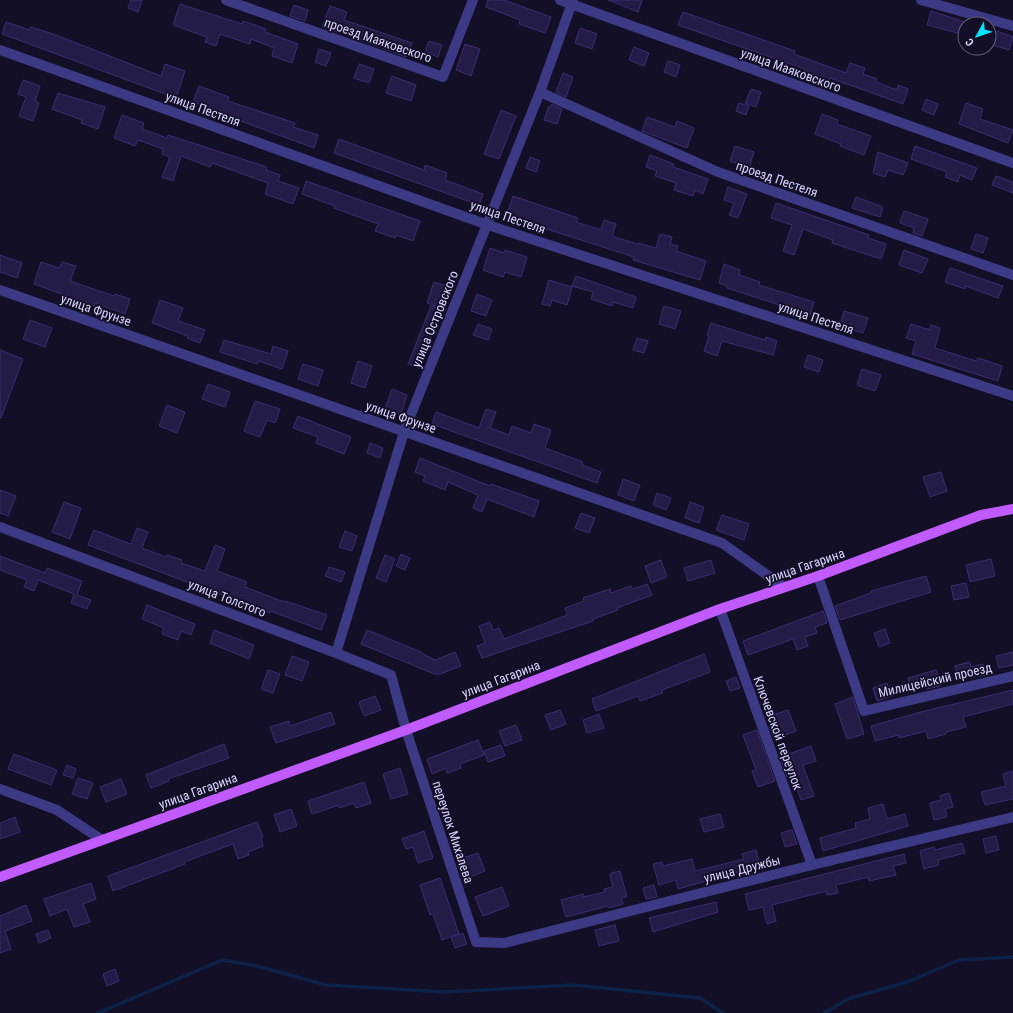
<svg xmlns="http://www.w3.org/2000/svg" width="1013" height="1013" font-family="'Roboto Condensed',sans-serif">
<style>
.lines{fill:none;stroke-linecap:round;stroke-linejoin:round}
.stream{stroke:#0c2248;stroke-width:3.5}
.building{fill:#241b47;stroke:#3b2d73}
.minor{stroke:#3d3a85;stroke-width:10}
.major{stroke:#c25bff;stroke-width:10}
.labels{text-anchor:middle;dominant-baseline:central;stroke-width:3.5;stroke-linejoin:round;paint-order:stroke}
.street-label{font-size:13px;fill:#d9d4ff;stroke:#130f26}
</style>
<rect width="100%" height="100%" fill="#130f26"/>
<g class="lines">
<path class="stream" d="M98 1013 222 960 257 966 326 985 446 992 574 985 700 998 723 1013
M824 1013 848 999 907 982 959 960 1013 957"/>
</g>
<path class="building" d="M131 0H142L138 12 128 8Z
M488 0H504L551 17 545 33 519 24 520 20 486 7Z
M608 0H642L638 12Z
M180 4 242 24 243 21 266 29 265 32 298 44 292 63 272 56 274 48 251 39 250 44 220 34 216 46 205 42 207 37 173 25Z
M294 5 308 10 305 21 290 16Z
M330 6 347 12 344 20 412 43 406 57 340 32V33L322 27Z
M931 11 965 22V35L927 25Z
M683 12 795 51 794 54 846 73 850 63 865 68 863 74 877 79 876 82 897 90 898 85 908 89 903 104 830 78 829 81 804 71 805 69 678 25Z
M6 22 30 30 31 27 53 34 161 76 165 64 185 71 176 98 2 34Z
M580 28 597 34 592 49 575 43Z
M997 31 1013 37 1009 50 993 45Z
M429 41 442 45 438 57 425 52Z
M465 44 480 49 471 76 456 70Z
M634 47 649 53 644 66 629 60Z
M319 49 331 53 326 66 315 62Z
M668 61 680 65 676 77 664 72Z
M359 64 374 69 369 83 354 78Z
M563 73 573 77 566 97 556 92Z
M392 76 416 85 411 101 386 93Z
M23 80 40 86 35 101 39 103 33 121 19 116 26 97 18 94Z
M199 86 229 97 228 101 295 123 293 127 318 135 314 148 227 116 228 114 193 102Z
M751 89 761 92 756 107 745 103Z
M58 93 105 107 98 129 81 123 82 120 52 109Z
M926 99 938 104 934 115 922 110Z
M739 103 749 106 746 115 736 111Z
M966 103 983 109 980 119 1013 130 1008 143 959 124Z
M552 104 562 109 557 124 544 120 549 106H551Z
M501 110 516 116 499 159 484 154Z
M822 114 838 120 837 124 871 136 864 155 840 146 841 144 815 134Z
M122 115 144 123 142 129 167 138 168 135 267 167 266 170 280 175 278 181 299 188 293 204 265 194 268 183 212 163 210 167 181 156 173 181 162 177 170 157 162 154 163 149 138 140 135 146 114 138Z
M647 117 675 127 677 121 694 128 687 148 642 131Z
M339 139 424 170 425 165 447 173 445 180 483 194 479 205 334 153Z
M735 146 754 152 749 168 730 161Z
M915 146 977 168 972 180 960 175 958 182 945 177 947 172 911 159Z
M878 152 908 163 903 175 888 170 885 177 873 173Z
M650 155 674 164 673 167 708 179 703 194 695 190 693 196 674 190 676 183 655 176 657 171 646 167Z
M530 157 540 161 536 172 526 168Z
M996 176 1013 182V193L992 185Z
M306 181 420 221 413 241 396 235 395 238 375 231 378 224 334 208 335 206 302 194Z
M728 187 747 194 738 218 729 215 734 203 724 200Z
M513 196 578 218 576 222 601 230 604 220 616 224 612 236 637 244 638 243 656 248 660 234 672 237 670 244 678 246 676 251 706 261 700 280 633 260 634 257 506 216Z
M856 197 883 207 880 217 852 208Z
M776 203 869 235 868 238 886 244 881 259 832 243 833 240 803 229 794 255 783 251 792 225 771 218Z
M904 211 928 219 922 236 913 233 914 228 900 223Z
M976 234 988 238 983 253 971 249Z
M490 248 504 253 505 250 527 257 521 277 505 272 503 277 483 270Z
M904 250 928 259 922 273 899 265Z
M0 255 22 263 17 278 0 272Z
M41 262 59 268 62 262 76 266 70 281 114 296 115 294 130 299 125 314 95 303 94 306 34 284Z
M724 264 740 270 739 275 760 282 759 285 814 302 810 315 727 288V286L719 283Z
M950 268 1003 286 998 298 966 286 965 289 945 282Z
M576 276 636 297 633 308 613 302 612 306 591 299 593 292 572 286Z
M549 280 572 287 567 305 552 300 550 306 542 304Z
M434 282 447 286 439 307 427 303Z
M477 294 492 300 486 316 471 311Z
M160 300 183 308 178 321 205 330 200 343 187 338 188 336 152 323Z
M431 306 441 309 420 368 408 364Z
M664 306 681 311 675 329 659 324Z
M844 311 868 318 863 333 840 326Z
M30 320 52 328 45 347 23 339Z
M711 323 765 340 766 337 777 341 773 355 722 341 717 356 704 351 709 336 707 335Z
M478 324 492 329 488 340 473 335Z
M911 324 930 330 931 325 940 328 935 348 976 361 978 358 1002 366 998 381 912 354 916 341 906 338Z
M637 338 648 341 644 353 633 350Z
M224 340 271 354 273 346 288 351 282 369 258 361 257 364 220 352Z
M0 350 23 359 1 418H0Z
M808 355 823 360 819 372 804 367Z
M358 361 372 366 365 388 351 383Z
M303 364 323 370 318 386 298 379Z
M862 369 881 375 875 391 857 385Z
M208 384 230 392 225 407 202 399Z
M392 389 407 395 401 414 385 409Z
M255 401 280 409 275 423 267 420 260 437 244 431Z
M167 405 185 412 177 433 159 426Z
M486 409 496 412 490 428 509 435 512 426 531 433 534 424 551 430 545 448 583 462 582 465 601 472 597 483 432 424 436 412 479 428Z
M298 416 351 437 344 454 316 443 318 437 293 428Z
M370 443 383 448 380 458 367 453Z
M420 458 490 486 491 484 539 501 534 517 487 499 482 512 473 508 478 495 448 482 445 490 423 481 425 476 415 472Z
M941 472 947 491 930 497 923 477Z
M623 479 640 485 634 501 618 495Z
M0 490 16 496 8 516 0 513Z
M657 493 671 498 666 510 653 505Z
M64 502 81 508 70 539 52 532Z
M690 502 704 507 699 523 685 518Z
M581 513 595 518 589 533 575 528Z
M722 515 749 524 744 540 716 530Z
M137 528 148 532 142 548 166 557 167 555 182 560 181 563 205 571 215 545 225 549 217 571 247 582 245 587 284 602 285 601 327 615 321 630 271 611 270 613 88 545 94 530 131 544Z
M345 531 357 536 352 551 339 547Z
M401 554 410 558 405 570 396 566Z
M385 555 395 559 386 582 376 578Z
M0 556 45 573 47 568 82 581 77 595 91 600 87 609 71 603 74 594 38 580 34 591 24 587 27 580 0 570Z
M991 559 995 576 970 582 966 565Z
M661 560 667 577 651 583 645 566Z
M711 560 715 573 688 581 684 568Z
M329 567 345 572 341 582 325 576Z
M926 576 931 592 840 620 835 606 871 593V591Z
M966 583 969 597 954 600 951 586Z
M647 584 652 595 617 608 618 610 593 619V621L482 658 477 646 485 643 479 626 490 622 493 630 499 628 504 639 567 615 565 608 584 601 583 598 610 589 611 593 631 586 633 589Z
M147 605 195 624 191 635 181 631 178 640 162 634 164 628 142 619Z
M823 611 827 623 815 627 817 633 805 637 808 646 797 650 793 639 748 655 743 641Z
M885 629 890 643 879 647 874 633Z
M214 630 254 645 249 659 210 643Z
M367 630 421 652V653L435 660 455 652 461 666 440 674H434L415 666 361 644Z
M1013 652V665L999 668 996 656Z
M704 654 710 672 662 690 663 693 640 701 638 696 596 711 592 699Z
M292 656 309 662 302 681 285 675Z
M970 662 971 667 983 664 986 675 959 679 955 666Z
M268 670 280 674 273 693 261 689Z
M936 670 941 686 927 689V687L912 691 908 678Z
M736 677 740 688 730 691 726 681Z
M887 683 892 696 877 701 873 688Z
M1013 690V704L963 717 966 727 946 732V734L928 739 926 731 899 738V735L875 741 871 726 921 712Z
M375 696 381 710 364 716 359 702Z
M853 697 864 734 847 739 835 704Z
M560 710 566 724 551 730 545 715Z
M788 710 796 731 774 739 769 726 773 724 770 716Z
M331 712 335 724 276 743 270 727 289 721 290 726Z
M599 714 604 728 587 733 583 720Z
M516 725 522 740 505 746 499 731Z
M757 730 775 781 758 787 752 771 756 770 743 735Z
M478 740 484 755 460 764 461 768 447 773 446 768 432 774 427 759Z
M224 744 229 758 168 779 169 781 151 788 146 775Z
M501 745 505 756 488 762 484 751Z
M811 746 816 761 803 765 814 796 801 800 792 775 787 777 780 757Z
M14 754 57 770 51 785 8 769Z
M67 765 76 769 73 778 63 775Z
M400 768 408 794 391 799 383 774Z
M1013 771V799L985 805 981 792 1006 786 1003 774Z
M78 778 93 783 87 799 72 794Z
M121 779 127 794 106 802 100 787Z
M364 782 371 803 356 808 354 803 339 808V805L312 814 308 801Z
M949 793 953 807 945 809 947 817 934 820 930 803 941 800 940 796Z
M883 804 887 819 905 814 908 826 823 851 820 838 856 828 855 823 870 819 868 808Z
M291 809 297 826 280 832 274 815Z
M720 814 724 827 704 832 700 819Z
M15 817 20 832 0 839V823Z
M257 822 263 837 261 838 263 846 248 852 249 855 238 859 233 844 184 862 185 864 113 891 108 876Z
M792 830 797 844 785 847 781 833Z
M424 831 433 858 418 863 413 847 406 849 402 839Z
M996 836 999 850 986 853 983 839Z
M962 843 965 853 938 860 939 865 924 869 920 851 934 847 935 850Z
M756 850 760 866 678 889 676 880 659 885 653 864 662 862 663 866 692 859 695 871 744 859 742 854Z
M478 853 485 871 470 877 463 858Z
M904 854 906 863 893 866 896 875 869 881 868 877 836 885 838 893 827 895 826 891 772 905 776 921 767 924 763 907 749 910 745 894Z
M620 871 627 897 621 898 623 904 609 908 608 906 566 917 561 900 583 894V897L605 892 604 889 613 887 610 876 611 873Z
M440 878 459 934 442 940 433 914 430 915 420 885Z
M91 883 96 899 83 904 90 922 74 927 67 909 50 916 44 899Z
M654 885 657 897 646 899 643 888Z
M502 887 509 906 483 916 475 897Z
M716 902 718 912 653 932 649 918Z
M26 905 32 921 5 931 11 949 0 953V916Z
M615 925 619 941 599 946 595 930Z
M48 930 51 938 39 943 36 934Z
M463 933 467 944 455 948 451 937Z
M115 969 119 981 107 986 103 974Z"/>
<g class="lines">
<path class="minor" d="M226 0 443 77 473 0
M560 0 1013 163
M921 0 1013 26
M0 50 488 225 1013 396
M540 92 718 172 1013 275
M0 290 722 543 784 587
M0 527 336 653 391 675 406 730 476 942 504 943 812 865 1013 817
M818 576 864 711 1013 676
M720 609 812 865
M336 653 404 432 540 92 573 0
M0 789 57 810 102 840"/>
<path class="major" d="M0 877 406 730 720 609 818 576 981 515 1013 509"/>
</g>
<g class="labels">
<g class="street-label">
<text transform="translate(378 40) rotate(19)">проезд Маяковского</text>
<text transform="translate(791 70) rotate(20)">улица Маяковского</text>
<text transform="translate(203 109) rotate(20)">улица Пестеля</text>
<text transform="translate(777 179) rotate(19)">проезд Пестеля</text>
<text transform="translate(508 217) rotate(19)">улица Пестеля</text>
<text transform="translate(96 310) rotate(19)">улица Фрунзе</text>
<text transform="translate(816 318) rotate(18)">улица Пестеля</text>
<text transform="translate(435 319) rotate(-68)">улица Островского</text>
<text transform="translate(401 417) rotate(19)">улица Фрунзе</text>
<text transform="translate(805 566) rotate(-19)">улица Гагарина</text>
<text transform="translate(227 598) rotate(21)">улица Толстого</text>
<text transform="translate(501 679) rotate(-21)">улица Гагарина</text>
<text transform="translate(935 680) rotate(-13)">Милицейский проезд</text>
<text transform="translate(778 733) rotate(70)">Ключевской переулок</text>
<text transform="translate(198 791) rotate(-20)">улица Гагарина</text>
<text transform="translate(453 832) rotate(72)">переулок Михалева</text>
<text transform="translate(742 869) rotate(-14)">улица Дружбы</text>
</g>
</g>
<g transform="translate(977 36) rotate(230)"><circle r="19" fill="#130f26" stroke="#625e7d"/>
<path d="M0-3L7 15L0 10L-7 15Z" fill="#00e5ff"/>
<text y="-6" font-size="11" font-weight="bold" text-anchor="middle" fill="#d9d4ff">С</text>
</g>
</svg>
